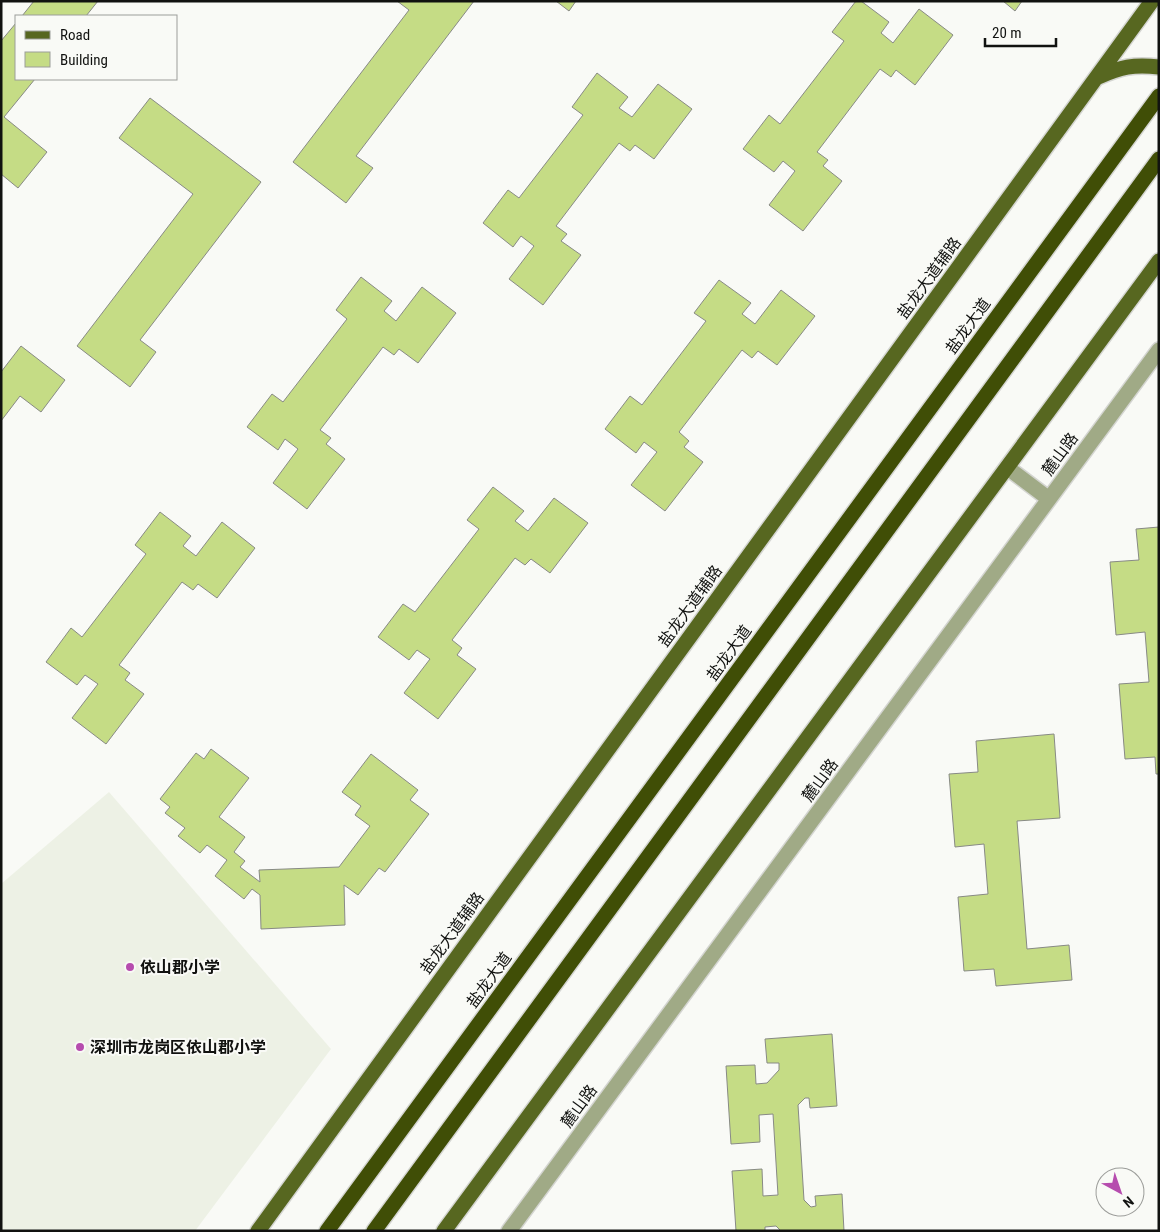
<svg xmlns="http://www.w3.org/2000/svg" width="1160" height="1232" font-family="'Roboto Condensed','Noto Sans SC',sans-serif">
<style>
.built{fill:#edf1e5}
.building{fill:#c5dc85;stroke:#888a85}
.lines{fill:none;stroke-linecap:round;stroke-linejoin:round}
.minor-casing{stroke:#d4d5d1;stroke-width:18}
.major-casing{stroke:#d4d5d1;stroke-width:18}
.highway-casing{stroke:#d4d5d1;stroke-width:18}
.minor{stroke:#a0aa86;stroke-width:15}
.major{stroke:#576720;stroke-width:15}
.highway{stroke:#404e06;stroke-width:15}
.poi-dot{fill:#b64cae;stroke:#f9faf6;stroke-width:2}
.labels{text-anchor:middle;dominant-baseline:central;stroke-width:4;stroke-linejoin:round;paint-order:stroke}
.street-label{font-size:16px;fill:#111210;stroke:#f9faf6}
.poi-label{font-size:16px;font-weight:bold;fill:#111210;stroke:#f9faf6;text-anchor:start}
</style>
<rect width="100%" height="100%" fill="#f9faf6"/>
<path class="built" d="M109 792 331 1049 195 1231H1V884Z"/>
<path class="building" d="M34 1H98L86 16H22Z
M397 1H474L356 156 373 168 346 203 293 162 409 10Z
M556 1H576L569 11Z
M856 1H861L889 22 881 33 893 43 919 9 953 35 915 85 896 70 891 77 880 69 817 152 828 160 823 166 842 181 803 231 769 205 795 171 783 161 774 172 743 149 769 115 780 124 844 41 832 32Z
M1003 1H1022L1015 11Z
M16 23V79H35L4 117 47 152 18 188 1 174V41Z
M597 73 628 97 619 108 632 117 658 84 692 109 654 159 635 145 630 151 619 143 556 226 567 234 561 241 581 255 543 305 509 279 534 246 521 236 513 247 483 223 508 190 519 198 583 115 572 107Z
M150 98 261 182 140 340 156 352 130 387 77 346 193 194 119 138Z
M361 277 392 301 384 311 396 321 422 287 456 313 418 363 399 349 394 355 383 347 320 430 331 438 326 444 345 459 307 509 273 483 298 449 285 439 278 450 247 427 272 394 283 402 347 319 336 310Z
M719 280 751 303 742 314 755 324 781 290 815 316 777 365 758 351 752 358 742 350 679 432 689 441 684 447 703 462 665 511 631 485 657 452 644 442 636 453 605 429 630 396 642 405 706 321 694 313Z
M21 346 65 380 41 412 20 396 1 421V372Z
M493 487 524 511 515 521 528 531 554 498 588 523 550 573 531 559 525 565 515 558 452 640 462 648 457 655 476 669 438 719 404 693 430 659 417 650 409 660 378 637 403 604 415 612 479 529 467 520Z
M160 512 191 536 183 546 196 556 222 522 255 548 217 598 198 584 193 590 182 582 119 665 130 673 125 680 144 694 106 744 72 718 98 684 85 675 77 685 46 662 71 628 82 637 146 554 135 545Z
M1159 527V774H1156L1155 757 1125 759 1119 684 1149 682 1145 632 1116 635 1110 562 1139 560 1136 529Z
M1054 734 1060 818 1017 821 1027 949 1069 945 1072 980 996 986 994 969 964 971 958 897 988 894 984 844 955 847 949 774 978 772 976 741Z
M211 749 249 778 219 817 245 837 234 852 245 861 240 867 260 882 259 870 339 867 370 826 355 815 361 806 342 792 371 754 418 790 410 800 429 814 385 872 379 868 358 895 344 885 345 925 261 929 260 895 252 889 244 899 215 876 227 860 207 845 200 853 178 836 185 828 165 813 170 807 160 799 196 753 204 759Z
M832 1034 837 1106 810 1108 809 1098H805L798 1105 804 1200 811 1207 816 1206 815 1196 842 1194 844 1231H781L776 1226 765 1227V1231H736L732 1171 762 1169 763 1196 778 1195 773 1114 759 1115 760 1142 731 1144 726 1066 755 1065 756 1084 767 1083 779 1070V1063H767L765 1039Z"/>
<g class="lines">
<defs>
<path id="minor" d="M1008 468 1049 499
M509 1231 1159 350"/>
<path id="major" d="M1098 77C1121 67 1133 64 1159 67
M258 1231 1152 1
M444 1231 1159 261"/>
<path id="highway" d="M327 1231 1159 96
M374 1231 1159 159"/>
</defs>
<use href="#minor" class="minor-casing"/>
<use href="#major" class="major-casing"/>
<use href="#highway" class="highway-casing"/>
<use href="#minor" class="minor"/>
<use href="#major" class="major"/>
<use href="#highway" class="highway"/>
</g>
<g class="poi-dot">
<circle cx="130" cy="967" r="5"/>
<circle cx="80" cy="1047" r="5"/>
</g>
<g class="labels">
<g class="street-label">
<text transform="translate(929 278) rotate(-54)">盐龙大道辅路</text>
<text transform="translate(968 326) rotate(-54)">盐龙大道</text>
<text transform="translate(1060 454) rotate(-54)">麓山路</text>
<text transform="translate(690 606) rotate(-54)">盐龙大道辅路</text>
<text transform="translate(729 653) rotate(-54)">盐龙大道</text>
<text transform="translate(820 780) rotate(-54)">麓山路</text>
<text transform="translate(452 933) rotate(-54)">盐龙大道辅路</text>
<text transform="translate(489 980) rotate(-54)">盐龙大道</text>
<text transform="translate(579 1106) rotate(-54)">麓山路</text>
</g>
<g class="poi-label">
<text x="140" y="967">依山郡小学</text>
<text x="90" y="1047">深圳市龙岗区依山郡小学</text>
</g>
</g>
<rect width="1160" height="1232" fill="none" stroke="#111210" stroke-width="5"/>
<rect x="15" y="15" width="162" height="65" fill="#f9faf6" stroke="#9c9d9a"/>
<rect x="25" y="31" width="25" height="8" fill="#576720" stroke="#9c9d9a"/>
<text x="60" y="40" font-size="15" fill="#111210">Road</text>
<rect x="25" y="52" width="25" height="15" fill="#c5dc85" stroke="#9c9d9a"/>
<text x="60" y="65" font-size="15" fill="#111210">Building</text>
<g transform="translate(1120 1192) rotate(140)"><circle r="24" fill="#f9faf6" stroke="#9c9d9a"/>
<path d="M0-4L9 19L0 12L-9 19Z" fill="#b64cae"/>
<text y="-8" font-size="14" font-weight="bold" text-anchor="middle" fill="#111210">N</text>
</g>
<path d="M985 38v8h71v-8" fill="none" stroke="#111210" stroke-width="2.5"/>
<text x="992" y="38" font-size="15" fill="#111210" stroke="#f9faf6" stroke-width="4" paint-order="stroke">20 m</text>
</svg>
